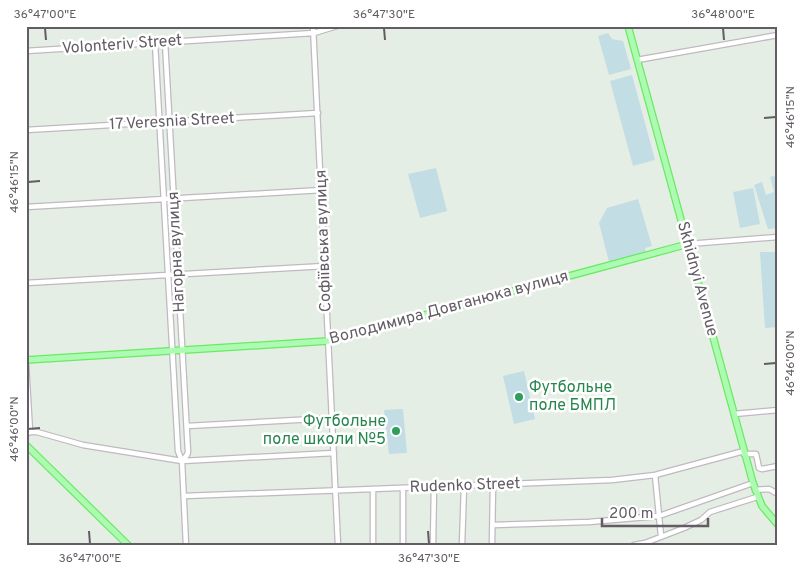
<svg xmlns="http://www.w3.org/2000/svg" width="804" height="571" font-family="Overpass,sans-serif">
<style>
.green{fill:#c2dde4}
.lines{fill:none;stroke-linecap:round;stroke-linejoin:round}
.minor-casing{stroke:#bfb9c0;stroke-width:7}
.major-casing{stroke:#69ea61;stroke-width:8}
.minor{stroke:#fff;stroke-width:4.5}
.major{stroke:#adfbb2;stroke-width:5.5}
.ticks{fill:none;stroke:#635c64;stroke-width:2}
.leisure-dot{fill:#2e9e5b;stroke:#fff;stroke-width:2}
.labels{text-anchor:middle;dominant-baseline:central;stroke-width:5;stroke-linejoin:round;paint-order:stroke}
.street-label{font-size:16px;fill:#635c64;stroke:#fff}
.leisure-label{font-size:16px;fill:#27864d;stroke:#fff;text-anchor:start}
.neatline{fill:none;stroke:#635c64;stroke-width:2}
.ticks-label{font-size:12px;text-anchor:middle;fill:#635c64}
</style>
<rect width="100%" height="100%" fill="#e5eee5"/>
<path class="green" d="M608 33 612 39 623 41 631 69 609 75 598 36Z
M632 75 655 160 633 166 610 81Z
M436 168 447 211 420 218 408 174Z
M778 175V228L768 229 754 185 762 182 766 195 774 192 770 177Z
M753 188 760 224 740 228 733 192Z
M638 199 652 246 645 248 646 252 609 262 599 223 607 208Z
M760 252H778V327L765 328Z
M524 371 535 419 514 424 503 376Z
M403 409 407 453 389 454 384 410Z"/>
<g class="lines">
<defs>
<path id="minor" d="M313 26 338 545
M165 42 188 452 187 455 182 461
M155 43 178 451 182 461 186 545
M26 51 314 33 337 26
M637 60 778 35
M26 130 318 113
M26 207 322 190
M688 244 778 237
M26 283 325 266
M26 364 30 432
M734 414 778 410
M187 426 333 418
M26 434 30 432H37L83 445 182 461 334 453
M744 454H756L759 468 762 469 778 466
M655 475 661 536
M755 490 769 489 778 494
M184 496 612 480 655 475 744 451
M493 525 589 522 659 516 753 483
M373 545V489
M403 545V488
M433 545 434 487
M462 545 464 486
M492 545 493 485
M634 545 645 543 684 528 701 520 710 512 757 497"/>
<path id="major" d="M628 26 753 483 762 506 778 525
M26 360 328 341 688 244
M26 445 128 545"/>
</defs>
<use href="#minor" class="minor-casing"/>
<use href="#major" class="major-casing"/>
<use href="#minor" class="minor"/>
<use href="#major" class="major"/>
</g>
<path class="ticks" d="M45 28 46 40M384 28 385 40M723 28 724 40M764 118 776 117M28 182 40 181M764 364 776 363M28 429 40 428M89 531 90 544M428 531 429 544"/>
<g class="leisure-dot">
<circle cx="519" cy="397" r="5"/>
<circle cx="396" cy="431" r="5"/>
</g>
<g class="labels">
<g class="street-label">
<text transform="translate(122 45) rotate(-4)">Volonteriv Street</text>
<text transform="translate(172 122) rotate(-3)">17 Veresnia Street</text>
<text transform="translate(324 241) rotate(-92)">Софіївська вулиця</text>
<text transform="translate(177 252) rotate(-93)">Нагорна вулиця</text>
<text transform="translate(697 279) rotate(75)">Skhidnyi Avenue</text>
<text transform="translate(449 308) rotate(-15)">Володимира Довганюка вулиця</text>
<text transform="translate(465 486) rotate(-2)">Rudenko Street</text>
</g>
<g class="leisure-label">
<text x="529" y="388">Футбольне<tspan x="529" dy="18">поле БМПЛ</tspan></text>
<text x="386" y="422" text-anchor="end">Футбольне<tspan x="386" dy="18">поле школи №5</tspan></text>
</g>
</g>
<rect width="804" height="571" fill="none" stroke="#ffffff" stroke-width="55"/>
<path d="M602 518v8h106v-8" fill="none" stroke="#635c64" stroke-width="2.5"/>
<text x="609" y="518" font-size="15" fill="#635c64" stroke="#ffffff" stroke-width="4" paint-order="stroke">200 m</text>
<rect x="28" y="28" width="748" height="516" class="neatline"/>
<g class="ticks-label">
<text x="45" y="18">36°47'00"E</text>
<text x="384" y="18">36°47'30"E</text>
<text x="723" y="18">36°48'00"E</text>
<text transform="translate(790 117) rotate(-90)" y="4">46°46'15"N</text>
<text transform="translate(14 182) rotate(-90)" y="4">46°46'15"N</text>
<text transform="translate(790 363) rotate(-90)" y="4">46°46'00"N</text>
<text transform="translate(14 429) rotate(-90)" y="4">46°46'00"N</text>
<text x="90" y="562">36°47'00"E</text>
<text x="429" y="562">36°47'30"E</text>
</g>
</svg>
